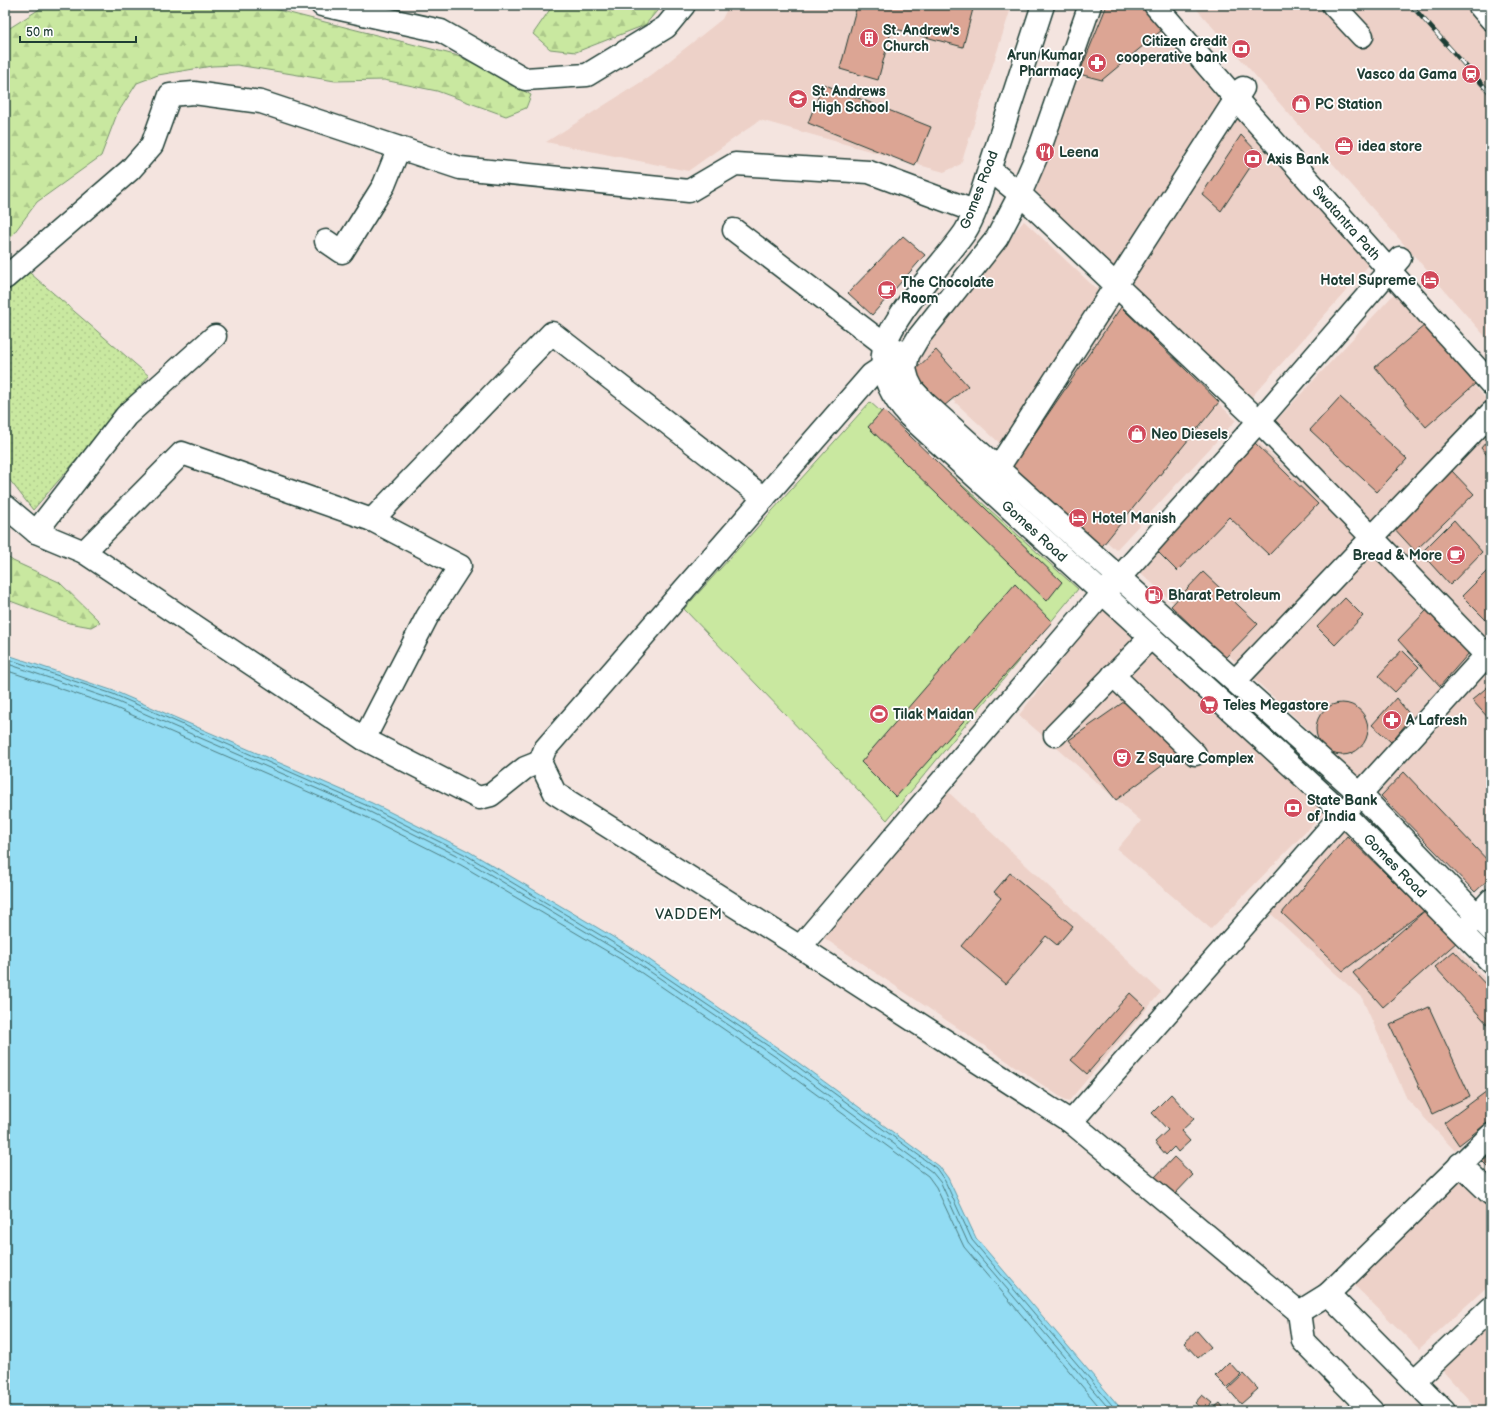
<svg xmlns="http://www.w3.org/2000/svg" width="1496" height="1416" font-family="'Balsamiq Sans',sans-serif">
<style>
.built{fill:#edd1c8}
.grass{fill:url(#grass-dots);stroke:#74926a}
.forest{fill:url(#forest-firs);stroke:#74926a}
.garden{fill:#c9e8a0;stroke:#74926a}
.water{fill:#92dcf3;stroke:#649ca7}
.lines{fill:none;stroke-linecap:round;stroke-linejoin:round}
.shore{stroke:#4d7d80;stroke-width:1}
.building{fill:#dca594;stroke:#1f3d34}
.minor-casing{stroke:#1f3d34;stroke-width:25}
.major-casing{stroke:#1f3d34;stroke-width:25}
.minor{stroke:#fff;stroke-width:22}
.major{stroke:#fff;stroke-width:22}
.rail-casing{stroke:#1f3d34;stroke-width:4.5}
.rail{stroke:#fff;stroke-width:3;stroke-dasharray:9;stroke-linecap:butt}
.labels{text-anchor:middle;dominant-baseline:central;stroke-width:3.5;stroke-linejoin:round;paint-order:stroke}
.poi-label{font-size:14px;font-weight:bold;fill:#1f3d34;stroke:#fff;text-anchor:start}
.street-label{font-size:14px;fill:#1f3d34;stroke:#fff}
.neighbourhood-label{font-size:15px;letter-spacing:1px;fill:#1f3d34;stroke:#fff}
</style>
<defs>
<pattern id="grass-dots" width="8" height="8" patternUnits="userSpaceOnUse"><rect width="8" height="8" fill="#c9e8a0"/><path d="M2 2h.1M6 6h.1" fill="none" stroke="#acc88a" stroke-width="1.8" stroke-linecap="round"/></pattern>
<pattern id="forest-firs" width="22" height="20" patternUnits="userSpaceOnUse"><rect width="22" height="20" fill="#c9e8a0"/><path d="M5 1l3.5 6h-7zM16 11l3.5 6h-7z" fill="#acc88a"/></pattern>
</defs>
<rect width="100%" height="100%" fill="#f4e4df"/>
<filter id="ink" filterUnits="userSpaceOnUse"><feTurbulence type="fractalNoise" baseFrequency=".025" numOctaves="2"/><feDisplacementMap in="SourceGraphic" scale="8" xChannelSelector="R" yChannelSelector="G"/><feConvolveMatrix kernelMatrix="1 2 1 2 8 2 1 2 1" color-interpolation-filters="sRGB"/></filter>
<g filter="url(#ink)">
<path class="built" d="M729 5H1012L961 164 944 172 760 120 688 171 546 142 649 77 722 19Z
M1101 5H1149L1370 264 1248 401 1035 193Z
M1193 5H1471L1491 28V343Z
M1024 221 1236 420 1116 550 908 359Z
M1395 293 1491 405V646L1273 424Z
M1256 440 1351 529 1491 677V875L1478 889 1137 569Z
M1103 607 1329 808 1211 929 1117 849 1141 821 1019 715Z
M945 789 1161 992 1068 1102 821 936Z
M1344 825 1491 985V1115L1455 1151 1407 1099 1362 998 1268 911Z
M1462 1173 1491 1204V1283L1419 1349 1349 1280Z
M1491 1321V1411H1479L1440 1368Z"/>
<path class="grass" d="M23 267 149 376 33 510 5 474V289Z"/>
<path class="forest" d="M46 5H258L455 55 480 66 531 95 526 108 506 116 437 91 384 80 335 81 237 65 212 66 158 75 137 83 117 114 101 156 37 202 5 245V31Z
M553 5H662L645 25 576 52 550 49 533 34Z
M5 555 13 561 59 582 100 622 91 627 69 623 5 599Z"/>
<path class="garden" d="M870 402 1078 589 887 820 684 609Z"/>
<path class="water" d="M5 654 114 691 372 803 468 851 635 950 788 1055 939 1166 948 1178 976 1238 1123 1411H5Z"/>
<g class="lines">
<path class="shore" d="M5 658 113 694 370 807 466 855 632 954 786 1058 936 1168 945 1181 972 1240 1117 1411
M5 663 111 699 368 811 464 859 630 958 783 1062 932 1172 941 1183 968 1243 1111 1411
M5 670 109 705 366 817 461 865 627 963 779 1067 928 1176 936 1187 964 1247 1103 1411"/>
</g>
<path class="building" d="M857 5H974L963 47 892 28 878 80 840 69Z
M1107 5H1141L1162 30 1102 80 1079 74Z
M823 84 931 127 915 166 808 123Z
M1241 135 1259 154 1221 211 1202 194Z
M903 236 925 255 872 315 848 293Z
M1121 307 1219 402 1099 550 1012 467Z
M1425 325 1475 384 1426 427 1375 367Z
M936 350 968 386 944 406 913 372Z
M1340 397 1407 459 1377 492 1310 430Z
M883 410 1062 582 1047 601 868 427Z
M1491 436V460L1481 448Z
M1253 441 1318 504 1269 555 1229 517 1177 571 1153 547Z
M1451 470 1474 494 1415 551 1392 526Z
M1454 520 1482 552 1450 585 1421 553Z
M1491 567V625L1462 596Z
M1203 572 1258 624 1225 658 1171 606Z
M1015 584 1052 622 896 797 861 762Z
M1345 598 1363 616 1335 645 1317 627Z
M1427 610 1469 653 1440 686 1398 640Z
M1402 650 1419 667 1395 692 1378 676Z
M1491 684V721L1472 700Z
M1131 697 1178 754 1116 800 1069 740Z
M1396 698 1412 717 1391 742 1372 725Z
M1316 729a26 26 0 1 1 52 0a26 26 0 1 1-52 0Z
M1404 772 1491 864V877L1475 892 1381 796Z
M1347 836 1424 911 1343 971 1282 913Z
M1010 873 1073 926 1057 945 1046 936 1006 984 961 946 1001 898 994 892Z
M1428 908 1457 942 1383 1007 1353 973Z
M1454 951 1491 990V1028L1435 967Z
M1130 993 1145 1007 1087 1074 1071 1060Z
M1429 1007 1470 1096 1432 1114 1390 1025Z
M1491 1088V1120L1459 1145 1444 1123Z
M1171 1094 1194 1119 1181 1131 1190 1141 1178 1152 1174 1147 1166 1155 1155 1142 1168 1130 1152 1113Z
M1491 1153V1170L1482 1161Z
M1174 1157 1193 1175 1173 1196 1154 1178Z
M1197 1331 1211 1347 1198 1358 1184 1343Z
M1229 1362 1241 1375 1227 1388 1215 1376Z
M1244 1374 1258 1389 1241 1404 1228 1389Z
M1202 1395 1212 1403 1205 1411 1195 1403Z
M1220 1403 1226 1411H1210Z"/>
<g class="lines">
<defs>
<g id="minor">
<path d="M322 5 441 31 525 79 587 75 666 27 684 5"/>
<path id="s1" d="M1155 5 1236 99 1491 384"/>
<path d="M1333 5 1362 36"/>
<path d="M1479 5 1491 19"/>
<path d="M989 169 1020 194 1259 421 1491 660"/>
<path d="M734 230 885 345 902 352"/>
<path d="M326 241 342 252 384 185 399 148"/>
<path d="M5 278 130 170 152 145 170 95 194 93 261 102 460 168 689 191 735 164 869 172 974 211"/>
<path d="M906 361 883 367 871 375 545 749 540 762 555 793 800 947 1071 1122 1299 1312 1303 1341 1372 1411"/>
<path d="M998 468 1243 88"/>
<path d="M5 506 36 532 84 552 364 739 479 798 491 795 525 768 540 762"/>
<path d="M36 532 126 416 215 336"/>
<path d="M84 552 182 453 372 520 552 333 764 498"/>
<path d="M1113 675 1195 754"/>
<path d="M1235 681 1491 413"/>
<path d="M1055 735 1151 637"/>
<path d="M364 739 427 617 460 566 372 520"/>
<path d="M1463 932 1491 900"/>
<path d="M800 947 1103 592 1118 579 1259 421 1400 258"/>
<path d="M1071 1122 1360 794 1491 650"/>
<path d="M1460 1164 1491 1194"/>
<path d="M1328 1294 1444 1411"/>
<path d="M1299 1312 1328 1294 1491 1135"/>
<path d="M1415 1380 1491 1308"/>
</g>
<g id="major">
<path id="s2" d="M1043 5C1026 57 1009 109 992 161 984 183 978 211 965 232 944 263 887 319 883 354 880 378 894 399 909 416L1343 813 1491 962"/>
<path d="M1090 5 1040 148 1020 194 997 238 918 338 908 355 905 369 908 380 913 390 925 403 1360 794 1491 930"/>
</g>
</defs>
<use href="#minor" class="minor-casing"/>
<use href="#major" class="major-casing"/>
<use href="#minor" class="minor"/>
<use href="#major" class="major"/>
<defs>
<path id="rail" d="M1411 5 1491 94"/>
</defs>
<use href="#rail" class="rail-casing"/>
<use href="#rail" class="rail"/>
</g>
</g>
<defs>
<symbol id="building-disc" viewBox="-11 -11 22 22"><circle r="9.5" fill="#d1495b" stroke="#fff"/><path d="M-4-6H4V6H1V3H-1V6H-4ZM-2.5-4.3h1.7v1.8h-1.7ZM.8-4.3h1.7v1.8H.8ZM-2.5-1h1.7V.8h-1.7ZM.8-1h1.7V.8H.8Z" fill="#fff"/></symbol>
<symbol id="bank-disc" viewBox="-11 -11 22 22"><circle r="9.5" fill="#d1495b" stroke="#fff"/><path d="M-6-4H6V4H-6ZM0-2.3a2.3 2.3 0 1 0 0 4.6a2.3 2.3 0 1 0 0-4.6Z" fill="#fff"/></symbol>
<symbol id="pharmacy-disc" viewBox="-11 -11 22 22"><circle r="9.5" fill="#d1495b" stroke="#fff"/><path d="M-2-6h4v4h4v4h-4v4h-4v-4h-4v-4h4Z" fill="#fff"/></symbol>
<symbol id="station-disc" viewBox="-11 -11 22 22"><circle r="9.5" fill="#d1495b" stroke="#fff"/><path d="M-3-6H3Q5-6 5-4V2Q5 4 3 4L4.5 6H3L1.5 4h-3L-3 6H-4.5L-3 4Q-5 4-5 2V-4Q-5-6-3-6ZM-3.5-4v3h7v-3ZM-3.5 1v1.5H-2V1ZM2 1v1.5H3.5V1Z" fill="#fff"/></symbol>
<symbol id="school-disc" viewBox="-11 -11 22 22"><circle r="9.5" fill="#d1495b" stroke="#fff"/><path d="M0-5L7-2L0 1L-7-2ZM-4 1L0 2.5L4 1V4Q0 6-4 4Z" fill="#fff"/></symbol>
<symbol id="shop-disc" viewBox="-11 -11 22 22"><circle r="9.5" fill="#d1495b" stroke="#fff"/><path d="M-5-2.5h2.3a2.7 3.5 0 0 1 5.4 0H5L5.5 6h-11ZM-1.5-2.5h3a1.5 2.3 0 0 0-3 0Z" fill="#fff"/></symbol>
<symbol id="office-disc" viewBox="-11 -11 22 22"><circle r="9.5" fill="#d1495b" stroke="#fff"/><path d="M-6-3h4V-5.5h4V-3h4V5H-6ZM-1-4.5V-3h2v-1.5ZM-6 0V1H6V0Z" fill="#fff"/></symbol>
<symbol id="restaurant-disc" viewBox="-11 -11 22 22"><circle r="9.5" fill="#d1495b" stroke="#fff"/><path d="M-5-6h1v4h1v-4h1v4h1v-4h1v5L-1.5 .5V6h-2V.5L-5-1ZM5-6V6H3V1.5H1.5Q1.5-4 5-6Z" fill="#fff"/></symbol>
<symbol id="hotel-disc" viewBox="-11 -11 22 22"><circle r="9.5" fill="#d1495b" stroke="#fff"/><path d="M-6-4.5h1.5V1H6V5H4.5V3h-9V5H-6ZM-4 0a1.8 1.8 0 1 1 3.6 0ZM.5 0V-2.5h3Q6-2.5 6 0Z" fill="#fff"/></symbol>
<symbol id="cafe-disc" viewBox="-11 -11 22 22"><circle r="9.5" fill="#d1495b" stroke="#fff"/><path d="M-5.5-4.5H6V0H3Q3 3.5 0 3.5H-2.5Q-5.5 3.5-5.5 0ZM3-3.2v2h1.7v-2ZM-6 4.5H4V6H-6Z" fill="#fff"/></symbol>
<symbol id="fuel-disc" viewBox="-11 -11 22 22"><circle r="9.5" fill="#d1495b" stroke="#fff"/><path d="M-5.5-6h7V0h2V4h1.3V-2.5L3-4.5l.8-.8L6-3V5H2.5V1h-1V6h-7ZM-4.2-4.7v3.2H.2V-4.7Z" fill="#fff"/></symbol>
<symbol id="supermarket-disc" viewBox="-11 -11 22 22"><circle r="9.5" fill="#d1495b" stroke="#fff"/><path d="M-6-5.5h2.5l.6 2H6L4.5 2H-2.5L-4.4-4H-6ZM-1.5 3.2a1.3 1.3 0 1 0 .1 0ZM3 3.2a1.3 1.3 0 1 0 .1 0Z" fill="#fff"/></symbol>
<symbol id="stadium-disc" viewBox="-11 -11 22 22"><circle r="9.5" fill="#d1495b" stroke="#fff"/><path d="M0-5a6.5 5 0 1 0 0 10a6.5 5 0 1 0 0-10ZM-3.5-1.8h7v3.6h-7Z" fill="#fff"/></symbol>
<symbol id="theatre-disc" viewBox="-11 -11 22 22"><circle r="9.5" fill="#d1495b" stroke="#fff"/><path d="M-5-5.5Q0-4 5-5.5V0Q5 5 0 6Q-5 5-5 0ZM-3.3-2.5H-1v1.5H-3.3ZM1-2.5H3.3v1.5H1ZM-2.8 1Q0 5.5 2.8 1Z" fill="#fff"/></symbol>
</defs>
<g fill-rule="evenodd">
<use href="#building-disc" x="858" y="27" width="22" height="22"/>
<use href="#bank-disc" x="1230" y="38" width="22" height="22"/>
<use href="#pharmacy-disc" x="1086" y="52" width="22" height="22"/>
<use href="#station-disc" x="1460" y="63" width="22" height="22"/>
<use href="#school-disc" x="787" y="88" width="22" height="22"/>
<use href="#shop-disc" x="1290" y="93" width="22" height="22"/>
<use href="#office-disc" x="1333" y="135" width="22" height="22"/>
<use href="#restaurant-disc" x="1034" y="141" width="22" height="22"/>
<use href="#bank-disc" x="1242" y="148" width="22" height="22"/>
<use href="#hotel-disc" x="1419" y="269" width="22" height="22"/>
<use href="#cafe-disc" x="876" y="279" width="22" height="22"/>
<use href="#shop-disc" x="1126" y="423" width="22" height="22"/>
<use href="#hotel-disc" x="1067" y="507" width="22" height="22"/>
<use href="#cafe-disc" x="1445" y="544" width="22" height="22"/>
<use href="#fuel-disc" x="1143" y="584" width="22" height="22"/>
<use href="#supermarket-disc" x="1198" y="694" width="22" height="22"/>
<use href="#stadium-disc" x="868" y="703" width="22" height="22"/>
<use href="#pharmacy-disc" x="1381" y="709" width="22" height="22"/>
<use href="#theatre-disc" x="1111" y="747" width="22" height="22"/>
<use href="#bank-disc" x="1282" y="797" width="22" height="22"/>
</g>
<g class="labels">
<g class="poi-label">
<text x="883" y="30">St. Andrew's<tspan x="883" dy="16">Church</tspan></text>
<text x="1227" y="41" text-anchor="end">Citizen credit<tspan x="1227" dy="16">cooperative bank</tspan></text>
<text x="1083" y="55" text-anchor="end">Arun Kumar<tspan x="1083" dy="16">Pharmacy</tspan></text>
<text x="1457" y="74" text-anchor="end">Vasco da Gama</text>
<text x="812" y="91">St. Andrews<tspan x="812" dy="16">High School</tspan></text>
<text x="1315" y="104">PC Station</text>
<text x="1358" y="146">idea store</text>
<text x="1059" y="152">Leena</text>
<text x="1267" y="159">Axis Bank</text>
<text x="1416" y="280" text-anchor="end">Hotel Supreme</text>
<text x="901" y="282">The Chocolate<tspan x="901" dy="16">Room</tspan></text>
<text x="1151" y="434">Neo Diesels</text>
<text x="1092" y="518">Hotel Manish</text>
<text x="1442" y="555" text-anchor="end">Bread &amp; More</text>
<text x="1168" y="595">Bharat Petroleum</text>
<text x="1223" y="705">Teles Megastore</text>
<text x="893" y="714">Tilak Maidan</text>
<text x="1406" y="720">A Lafresh</text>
<text x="1136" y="758">Z Square Complex</text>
<text x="1307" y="800">State Bank<tspan x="1307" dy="16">of India</tspan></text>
</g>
<g class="street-label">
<text transform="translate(979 190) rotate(-69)">Gomes Road</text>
<text stroke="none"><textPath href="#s1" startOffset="290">Swatantra Path</textPath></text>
<text stroke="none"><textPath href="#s2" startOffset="628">Gomes Road</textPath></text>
<text stroke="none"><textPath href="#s2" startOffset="1120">Gomes Road</textPath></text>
</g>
<g class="neighbourhood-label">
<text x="689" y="914">VADDEM</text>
</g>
</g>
<rect width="1496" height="1416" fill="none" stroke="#fff" stroke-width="20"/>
<rect x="10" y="10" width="1476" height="1396" fill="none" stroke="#1f3d34" stroke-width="1.5" filter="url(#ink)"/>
<path d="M20 36v6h116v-6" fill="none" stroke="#1f3d34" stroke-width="2"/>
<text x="26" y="36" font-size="12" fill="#1f3d34" stroke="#ffffff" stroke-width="3" paint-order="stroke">50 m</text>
</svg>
